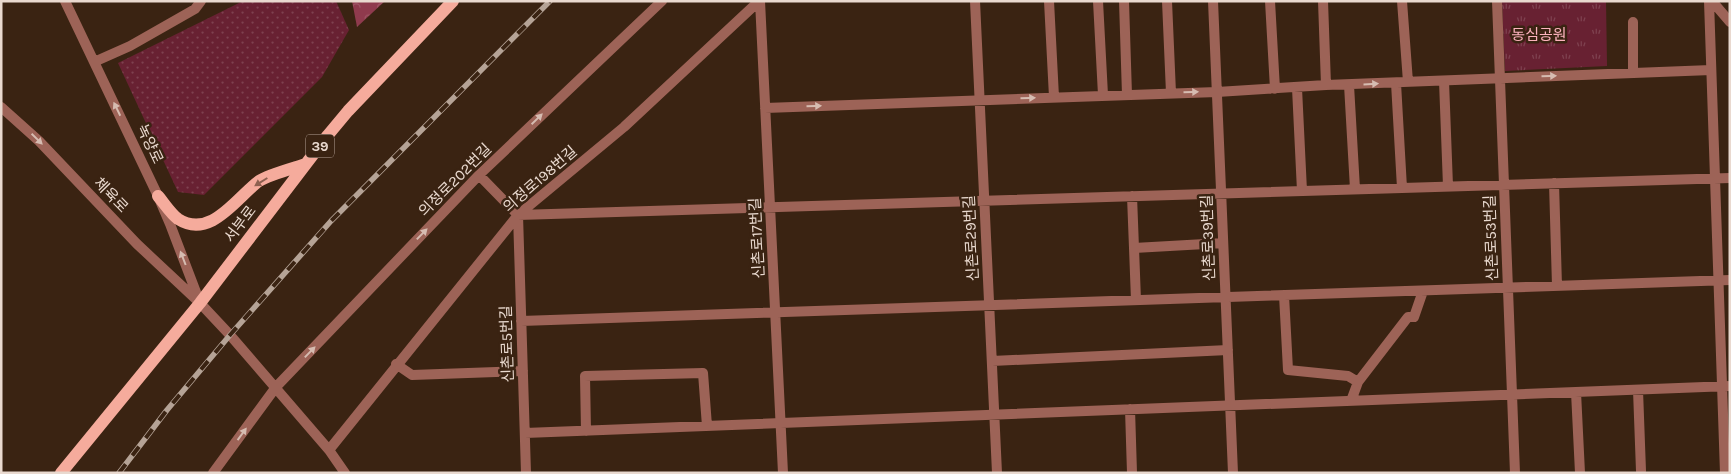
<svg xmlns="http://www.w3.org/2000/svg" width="1731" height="474" font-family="Karla,'Noto Sans KR',sans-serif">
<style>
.grass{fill:url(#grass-dots)}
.forest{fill:url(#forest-crowns)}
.park{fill:url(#park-tufts)}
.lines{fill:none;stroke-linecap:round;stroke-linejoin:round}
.minor{stroke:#9d6357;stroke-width:10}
.primary{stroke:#f5ab9c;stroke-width:12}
.rail-casing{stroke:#b5a396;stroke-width:5.5}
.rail{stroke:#3a2312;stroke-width:4;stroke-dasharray:11;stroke-linecap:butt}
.oneway{fill:#d6bcb1}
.oneway2{fill:#8e6050}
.labels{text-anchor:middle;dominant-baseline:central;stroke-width:5;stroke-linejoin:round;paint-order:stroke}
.shield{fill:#3a2312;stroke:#b4a296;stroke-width:1}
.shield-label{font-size:14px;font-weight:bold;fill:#e9d9cf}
.park-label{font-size:15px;fill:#fdb3be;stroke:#3a2312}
.street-label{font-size:15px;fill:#e9d9cf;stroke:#3a2312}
</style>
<defs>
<pattern id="grass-dots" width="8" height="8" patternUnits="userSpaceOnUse" patternTransform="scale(1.25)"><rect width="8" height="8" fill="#682132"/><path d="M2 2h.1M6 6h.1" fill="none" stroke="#7e414f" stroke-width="1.8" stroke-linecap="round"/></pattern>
<pattern id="forest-crowns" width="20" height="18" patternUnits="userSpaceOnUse" patternTransform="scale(1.25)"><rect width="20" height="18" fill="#8f3a4d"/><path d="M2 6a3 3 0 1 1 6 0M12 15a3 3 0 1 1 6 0" fill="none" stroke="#9f5666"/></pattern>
<pattern id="park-tufts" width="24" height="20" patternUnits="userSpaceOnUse" patternTransform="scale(1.25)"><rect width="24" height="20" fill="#682132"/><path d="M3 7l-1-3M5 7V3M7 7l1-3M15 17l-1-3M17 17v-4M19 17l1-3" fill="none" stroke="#7e414f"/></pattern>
</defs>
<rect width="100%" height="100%" fill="#3a2312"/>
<path class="grass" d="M243 1H336L349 30 322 77 204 195 178 192 118 63Z"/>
<path class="forest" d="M352 1H385L357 27Z"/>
<path class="park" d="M1502 1H1606L1607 66 1505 71Z"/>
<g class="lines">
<path class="minor" d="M65 1 158 196 170 224 199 300
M760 1 783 473
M975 1 997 473
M1049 1 1054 97
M1098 1 1103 95
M1124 1 1127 95
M1167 1 1171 93
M1213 1 1233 473
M1270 1 1275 89
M1323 1 1326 85
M1402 1 1408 82
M1497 1 1515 473
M1709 1 1725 473
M1712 1 1730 22
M1633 22V73
M94 62 130 46 195 9 201 1
M1444 81 1448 186
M1396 83 1402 188
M1349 85 1355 189
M1297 88 1302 191
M1 107 39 141 137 244 200 303 230 335 329 450 345 473
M765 108 1217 92 1326 85 1711 70
M479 175 518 215 1730 178
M1554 183 1557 286
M1132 196 1136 300
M518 215 526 473
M1134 248 1223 243
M1284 295 1288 370 1348 376 1358 382
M521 321 1730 280
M992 361 1228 350
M396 364 412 375 523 371
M1638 390 1641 471
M1576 392 1580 473
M1351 401 1358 382 1408 317H1414L1423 291
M1130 409 1132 473
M586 431 585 376 703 373 707 426
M525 433 1730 386
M329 450 518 215 624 127 759 1
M213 473 276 387 479 175 662 1"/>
<path class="primary" d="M158 196C164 203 171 214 178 219 211 240 237 197 259 181 268 175 294 168 306 164
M61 473 200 303 328 135 348 111 453 1"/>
<defs>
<path id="rail" d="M119 473 167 410 230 335 331 221 550 1"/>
</defs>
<use href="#rail" class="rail-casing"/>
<use href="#rail" class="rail"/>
</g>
<defs><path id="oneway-solid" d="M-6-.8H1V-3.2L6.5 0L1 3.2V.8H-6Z" transform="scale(1.25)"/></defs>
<g class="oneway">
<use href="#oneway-solid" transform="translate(1549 76) rotate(-2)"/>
<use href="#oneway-solid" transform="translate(1371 84) rotate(-3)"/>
<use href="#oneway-solid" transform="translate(1191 92) rotate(-2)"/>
<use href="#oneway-solid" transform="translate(1028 98) rotate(-2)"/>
<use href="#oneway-solid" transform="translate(814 106) rotate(-2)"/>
<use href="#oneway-solid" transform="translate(117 109) rotate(-116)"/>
<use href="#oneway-solid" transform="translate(537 119) rotate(-44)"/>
<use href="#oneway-solid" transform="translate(37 139) rotate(44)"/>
<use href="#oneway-solid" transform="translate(422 234) rotate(-46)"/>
<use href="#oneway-solid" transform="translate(183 258) rotate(-111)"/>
<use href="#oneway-solid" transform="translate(310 352) rotate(-46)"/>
<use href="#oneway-solid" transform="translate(242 434) rotate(-54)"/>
</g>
<use class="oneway2" href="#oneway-solid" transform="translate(261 182) rotate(148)"/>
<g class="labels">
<rect class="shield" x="306" y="134.5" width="28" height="23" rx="4"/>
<g class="shield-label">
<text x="320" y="146">39</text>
</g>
<g class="park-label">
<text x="1539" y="35">동심공원</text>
</g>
<g class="street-label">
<text transform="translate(150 144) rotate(65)">녹양로</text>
<text transform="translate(540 179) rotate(-41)">의정로198번길</text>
<text transform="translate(455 180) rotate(-45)">의정로202번길</text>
<text transform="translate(111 195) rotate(46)">체육로</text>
<text transform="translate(240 224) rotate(-53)">서부로</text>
<text transform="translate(757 238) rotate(-93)">신촌로17번길</text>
<text transform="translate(971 238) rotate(-93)">신촌로29번길</text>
<text transform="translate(1208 238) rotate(-92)">신촌로39번길</text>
<text transform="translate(1491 238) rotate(-92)">신촌로53번길</text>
<text transform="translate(507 344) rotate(-92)">신촌로5번길</text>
</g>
</g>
<rect width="1731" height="474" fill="none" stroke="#e9d9cf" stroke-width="5"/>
</svg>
